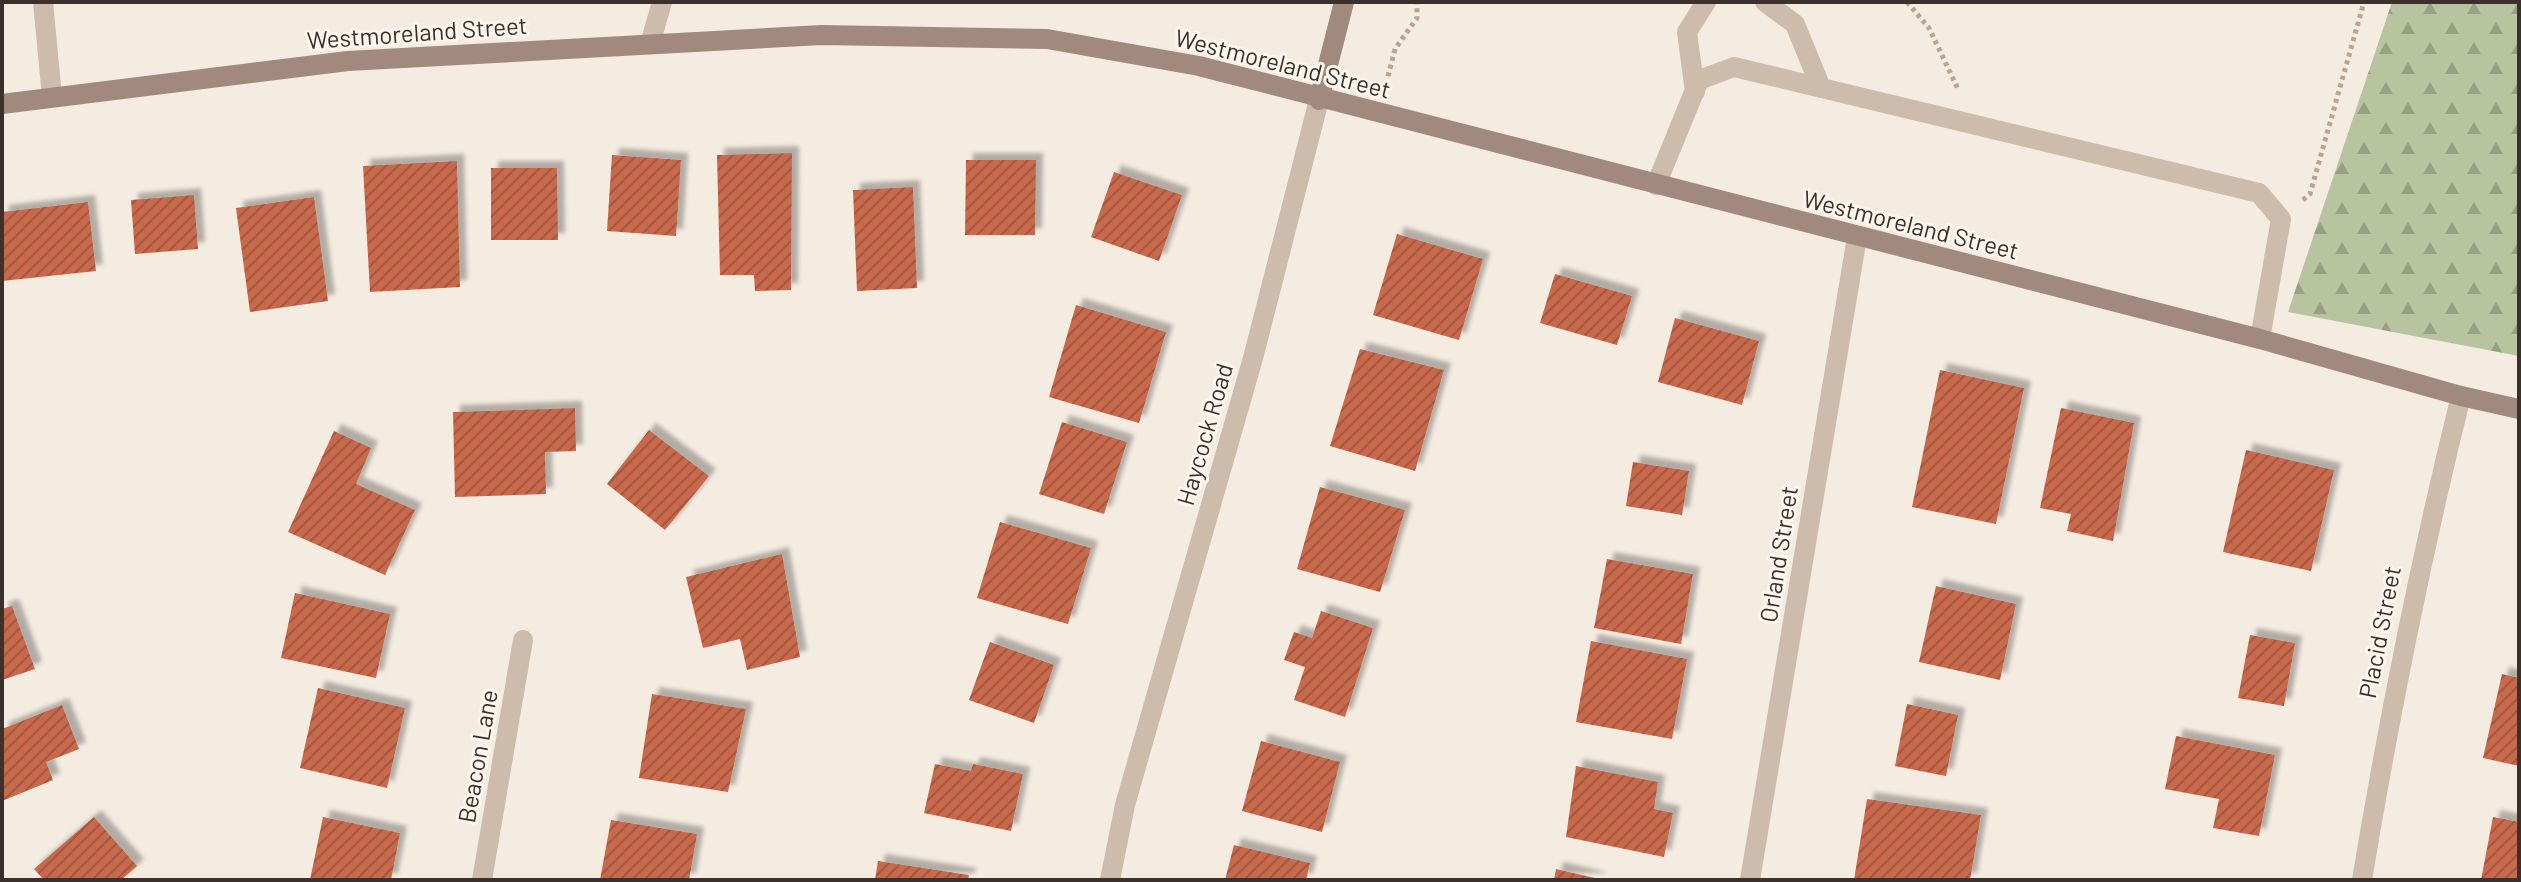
<svg xmlns="http://www.w3.org/2000/svg" width="2521" height="882" font-family="Barlow,sans-serif">
<style>
.forest{fill:url(#forest-firs)}
.building{fill:url(#building-hatch);filter:url(#shadow)}
.lines{fill:none;stroke-linecap:round;stroke-linejoin:round}
.path{stroke:#b9a596;stroke-width:5;stroke-dasharray:4 4;stroke-linecap:butt}
.lane{stroke:#cdbbac;stroke-width:20}
.street{stroke:#cdbbac;stroke-width:20}
.secondary{stroke:#a18a7d;stroke-width:20}
.labels{text-anchor:middle;dominant-baseline:central;stroke-width:6;stroke-linejoin:round;paint-order:stroke}
.street-label{font-size:24px;fill:#3b302b;stroke:#fbf5ee}
</style>
<defs>
<pattern id="forest-firs" width="22" height="20" patternUnits="userSpaceOnUse" patternTransform="scale(2)"><rect width="22" height="20" fill="#b8c4a0"/><path d="M5 1l3.5 6h-7zM16 11l3.5 6h-7z" fill="#97a083"/></pattern>
<pattern id="building-hatch" width="6" height="6" patternUnits="userSpaceOnUse" patternTransform="scale(2)"><rect width="6" height="6" fill="#c8694b"/><path d="M-1 1l2-2M0 6l6-6M5 7l2-2" fill="none" stroke="#a4573f"/></pattern>
<filter id="shadow"><feDropShadow dx="7" dy="-7" stdDeviation="2" flood-color="#0004"/></filter>
</defs>
<rect width="100%" height="100%" fill="#f4ebe1"/>
<path class="forest" d="M2392 2H2519V356L2288 312Z"/>
<path class="building" d="M792 153 791 290 755 291 754 275H720L717 155Z
M612 155 681 160 676 236 607 231Z
M966 160H1036L1035 235H965Z
M457 161 460 287 370 292 363 166Z
M491 168H557L558 240H491Z
M1114 172 1182 195 1159 261 1091 237Z
M913 187 917 288 857 291 853 190Z
M194 195 198 249 135 254 131 200Z
M314 197 328 301 250 312 236 208Z
M88 202 96 271 2 281V212Z
M1397 234 1483 259 1459 340 1373 315Z
M1555 274 1632 296 1617 345 1540 323Z
M1076 305 1166 332 1139 423 1049 397Z
M1675 318 1759 341 1742 405 1658 382Z
M1360 349 1444 370 1415 471 1330 446Z
M1940 370 2024 388 1996 524 1912 507Z
M575 408 576 451 545 452 546 494 455 497 453 412Z
M2061 408 2134 423 2113 541 2067 531 2071 514 2040 508Z
M1062 422 1127 442 1104 514 1039 494Z
M649 430 709 476 665 530 607 484Z
M334 431 371 448 356 484 415 510 385 575 288 532Z
M2246 450 2334 470 2311 571 2223 552Z
M1633 462 1689 471 1682 515 1626 506Z
M1320 487 1405 510 1380 592 1297 569Z
M1000 522 1091 548 1068 624 977 598Z
M782 554 800 657 747 670 740 639 703 648 686 577Z
M1607 559 1693 574 1681 644 1594 628Z
M1936 586 2016 604 2000 680 1919 662Z
M295 593 390 614 376 678 281 658Z
M12 606 35 669 2 680V609Z
M1321 611 1373 628 1345 717 1294 700 1305 667 1284 660 1294 632 1312 638Z
M2250 635 2295 643 2284 706 2238 698Z
M1591 641 1687 659 1672 739 1576 722Z
M990 642 1054 665 1034 723 969 700Z
M2502 674 2519 678V766L2483 758Z
M318 688 405 708 387 788 300 768Z
M652 694 746 709 728 792 639 778Z
M1907 704 1958 715 1946 776 1895 766Z
M62 705 79 749 46 762 53 780 2 801V729Z
M2176 736 2275 755 2259 836 2213 828 2219 799 2165 789Z
M1261 741 1340 762 1322 832 1242 811Z
M935 764 971 771 973 764 1023 774 1011 831 924 813Z
M1576 766 1658 782 1654 809 1673 813 1664 857 1566 837Z
M1867 799 1981 815 1970 880H1854Z
M94 817 137 866 121 880H44L34 869Z
M323 817 400 833 391 880H310Z
M2493 817 2519 822V880H2481Z
M611 820 697 834 689 880H600Z
M1234 845 1310 863 1306 880H1225Z
M878 861 969 875 968 880H875Z
M1556 869 1599 879V880H1554Z"/>
<g class="lines">
<path class="path" d="M1907 2 1929 28 1959 91
M1386 84 1395 49 1417 18V2
M2303 200 2310 194 2364 2"/>
<path class="lane" d="M1765 2 1795 24 1821 88
M1695 92 1687 32 1706 2
M1656 185 1699 80 1734 67 2259 193 2281 219 2260 339"/>
<path class="street" d="M43 2 52 97
M650 44 662 2
M482 880 523 640
M1110 880 1125 805 1253 358 1319 100
M1750 880 1857 237
M2362 880C2389 717 2421 557 2461 396"/>
<path class="secondary" d="M1319 100 1344 2
M2 104 348 61 822 35 1047 39 1199 66 2260 339 2461 396 2519 409"/>
</g>
<g class="labels">
<g class="street-label">
<text transform="translate(417 32) rotate(-4)">Westmoreland Street</text>
<text transform="translate(1283 63) rotate(14)">Westmoreland Street</text>
<text transform="translate(1911 224) rotate(14)">Westmoreland Street</text>
<text transform="translate(1204 434) rotate(-74)">Haycock Road</text>
<text transform="translate(1778 554) rotate(-81)">Orland Street</text>
<text transform="translate(2379 632) rotate(-79)">Placid Street</text>
<text transform="translate(477 756) rotate(-80)">Beacon Lane</text>
</g>
</g>
<rect width="2521" height="882" fill="none" stroke="#3b302b" stroke-width="8"/>
</svg>
